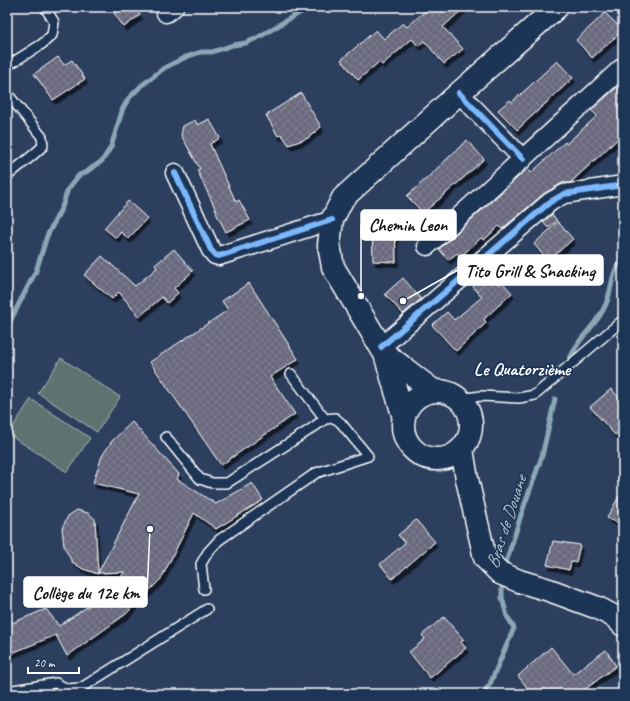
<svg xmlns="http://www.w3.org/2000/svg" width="630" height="701" font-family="Caveat,sans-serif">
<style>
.pitch{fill:#5c7370;stroke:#aeb9b8}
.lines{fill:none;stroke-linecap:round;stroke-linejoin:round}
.stream{stroke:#8ba6b5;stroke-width:5}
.building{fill:url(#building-cross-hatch);stroke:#fff;filter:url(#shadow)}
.service-casing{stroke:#fff;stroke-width:12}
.minor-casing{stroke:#fff;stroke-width:21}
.primary-casing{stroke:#fff;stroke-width:25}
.service{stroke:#1d3557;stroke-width:9}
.minor{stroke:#1d3557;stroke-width:18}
.primary{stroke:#1d3557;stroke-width:22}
.cycleway-casing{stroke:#1d3557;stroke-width:8}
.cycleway{stroke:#7ab7fb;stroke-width:6}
.labels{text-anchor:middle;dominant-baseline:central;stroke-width:3.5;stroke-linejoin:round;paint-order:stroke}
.water-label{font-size:18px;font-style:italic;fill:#b2c3cd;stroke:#1d3557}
.quarter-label{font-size:19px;font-weight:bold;fill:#fff;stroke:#1d3557}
.leader{fill:none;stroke:#fff;stroke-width:1.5}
.callout-dot{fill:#fff;stroke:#1d3557;stroke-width:1.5}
.callout{fill:#fff;stroke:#fff;stroke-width:1.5}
.callout-label{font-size:18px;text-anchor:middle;font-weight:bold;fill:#111}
</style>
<defs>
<pattern id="building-cross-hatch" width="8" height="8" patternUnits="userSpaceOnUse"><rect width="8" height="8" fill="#6a697e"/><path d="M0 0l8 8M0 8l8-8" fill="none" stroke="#808091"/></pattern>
<filter id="shadow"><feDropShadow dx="2.5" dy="4.5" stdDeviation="0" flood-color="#0009"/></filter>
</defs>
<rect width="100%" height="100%" fill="#2c3f5f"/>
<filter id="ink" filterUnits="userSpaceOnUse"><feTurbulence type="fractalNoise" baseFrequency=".025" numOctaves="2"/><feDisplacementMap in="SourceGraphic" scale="8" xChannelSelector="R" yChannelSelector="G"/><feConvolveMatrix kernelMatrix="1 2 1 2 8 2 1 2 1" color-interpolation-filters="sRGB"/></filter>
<g filter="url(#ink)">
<path class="pitch" d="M61 358 120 397 97 432 38 393Z
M31 399 90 438 67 472 8 434Z"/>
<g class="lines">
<path class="stream" d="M7 327 36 271 47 236 62 207 68 189 79 175 86 172 102 161 111 147 123 108 129 98 141 86 164 68 186 57 201 52H212L233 45 246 43 259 37 309 7
M570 358C573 353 576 347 579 342 589 329 600 319 606 304 612 291 611 269 623 259
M504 569 522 512 542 456 555 399
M482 694 490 684 514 628 507 616 502 598V579"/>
</g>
<path class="building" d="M121 7H135L140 15 124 27 114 13Z
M430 7H465L443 27 463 49 444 64 424 41 418 46 412 39 382 65 379 62 358 80 341 60 376 30 384 39 403 23 407 27Z
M605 13 623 30 592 58 576 40Z
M58 57 64 65 72 60 85 79 53 100 34 74Z
M557 61 573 78 517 130 498 110 510 100 512 102 519 95V96Z
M617 87 623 94V134L570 183H565L564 182 545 193 502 229 499 226 484 240 481 238 460 257 457 253 448 260 439 249 528 168 531 173 565 142 566 144 597 116 591 110Z
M301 93 321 127 308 138 289 145 282 135 278 136 266 115Z
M209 119 220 138 210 144 236 202 239 200 250 220 226 232 216 213 217 212 197 170 200 169 181 135 183 126 195 120 198 125Z
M467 140 484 159 460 181 423 213 407 196 428 177Z
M128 201 147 218 128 239 121 232 116 238 104 228Z
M552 214 557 221 548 228 543 222Z
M395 222 396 262 373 261 372 223Z
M558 222 573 239 548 261 534 244Z
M174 249 193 271 174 288 178 293 167 303 162 297 139 317 119 292 112 299 84 275 102 256 135 286 157 268 155 265Z
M487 273 499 285 502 282 512 293 484 319 486 323 456 351 432 325 447 312 454 320 482 297 473 287Z
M403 278 421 299 403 314 385 294Z
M249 283 298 359 270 377 295 414 221 465 150 362 228 310 222 301Z
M611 389 623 402V429L615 435 590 407Z
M132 422 179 474 177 479 216 504 252 483 263 500 216 529 194 513 161 579 126 614 67 656 56 635 7 655V625L46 609 59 626 103 596 125 572 98 573V574L83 569 72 562 64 546 62 528 68 516 77 510 88 513 95 519 98 573 139 494 93 483 102 456 112 441Z
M623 489V525L607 518Z
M416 520 435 542 392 579 380 564 405 543 398 535Z
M553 541 580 545 576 562H571L569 570 547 565Z
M444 617 464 640 461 642 466 648 430 678 409 652 425 639 422 635Z
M551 647 573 674 606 650 616 666 579 694H532L518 676Z"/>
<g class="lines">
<defs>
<path id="service" d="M7 66 42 44 52 35 54 22 45 7
M7 93 42 137 43 146 33 155 7 176
M291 374 325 419
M459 399 481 396 519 398 535 395 623 320
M166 437 200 479 212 483H227L311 429 325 419 335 418 341 423 368 456 316 473 219 540 208 552 201 564 204 589
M7 691 56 683 67 689 81 688 207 609"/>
<path id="minor" d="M166 13 174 7
M459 93 523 159
M175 173 211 250 215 255 219 256 332 220
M427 246 623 67
M381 347 550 202 564 194 623 185"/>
<path id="primary" d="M385 354C402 366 417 379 434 391
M403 425a34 34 0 1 1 68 0a34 34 0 1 1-68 0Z
M404 418 385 354 333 267 329 245 332 220 343 198 459 93 557 7
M462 449 467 479 480 536 485 558 500 573 519 581 549 590 598 608 615 617 623 625"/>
</defs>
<use href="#service" class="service-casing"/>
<use href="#minor" class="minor-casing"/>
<use href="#primary" class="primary-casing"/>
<use href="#service" class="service"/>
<use href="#minor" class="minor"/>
<use href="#primary" class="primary"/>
<defs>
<path id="cycleway" d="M459 93 523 159
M175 173 211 250 215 255 219 256 332 220
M381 347 550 202 564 194 623 185"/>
</defs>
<use href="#cycleway" class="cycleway-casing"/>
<use href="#cycleway" class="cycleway"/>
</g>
</g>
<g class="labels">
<g class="water-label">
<text transform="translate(506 522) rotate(-72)">Bras de Douane</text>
</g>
<g class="quarter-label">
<text x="522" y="369">Le Quatorzième</text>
</g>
</g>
<path class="leader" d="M361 296L361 225M403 301L458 270M150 529L147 592"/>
<g class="callout-dot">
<circle cx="361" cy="296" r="4"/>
<circle cx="403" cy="301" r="4"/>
<circle cx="150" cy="529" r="4"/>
</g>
<g class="callout">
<rect x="361" y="210" width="95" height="30" rx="4"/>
<rect x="458" y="255" width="145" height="30" rx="4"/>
<rect x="24" y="577" width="123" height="30" rx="4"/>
</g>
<g class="callout-label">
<text x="408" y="231">Chemin Leon</text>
<text x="530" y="277">Tito Grill &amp; Snacking</text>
<text x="86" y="599">Collège du 12e km</text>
</g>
<rect width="630" height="701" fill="none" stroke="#1d3557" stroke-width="24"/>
<rect x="12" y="12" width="606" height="677" fill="none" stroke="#fff" stroke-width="1.5" filter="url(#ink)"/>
<path d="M28 667v6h51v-6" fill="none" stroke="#ffffff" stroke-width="2"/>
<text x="34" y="667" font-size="12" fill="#ffffff" stroke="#1d3557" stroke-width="3" paint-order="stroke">20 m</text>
</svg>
